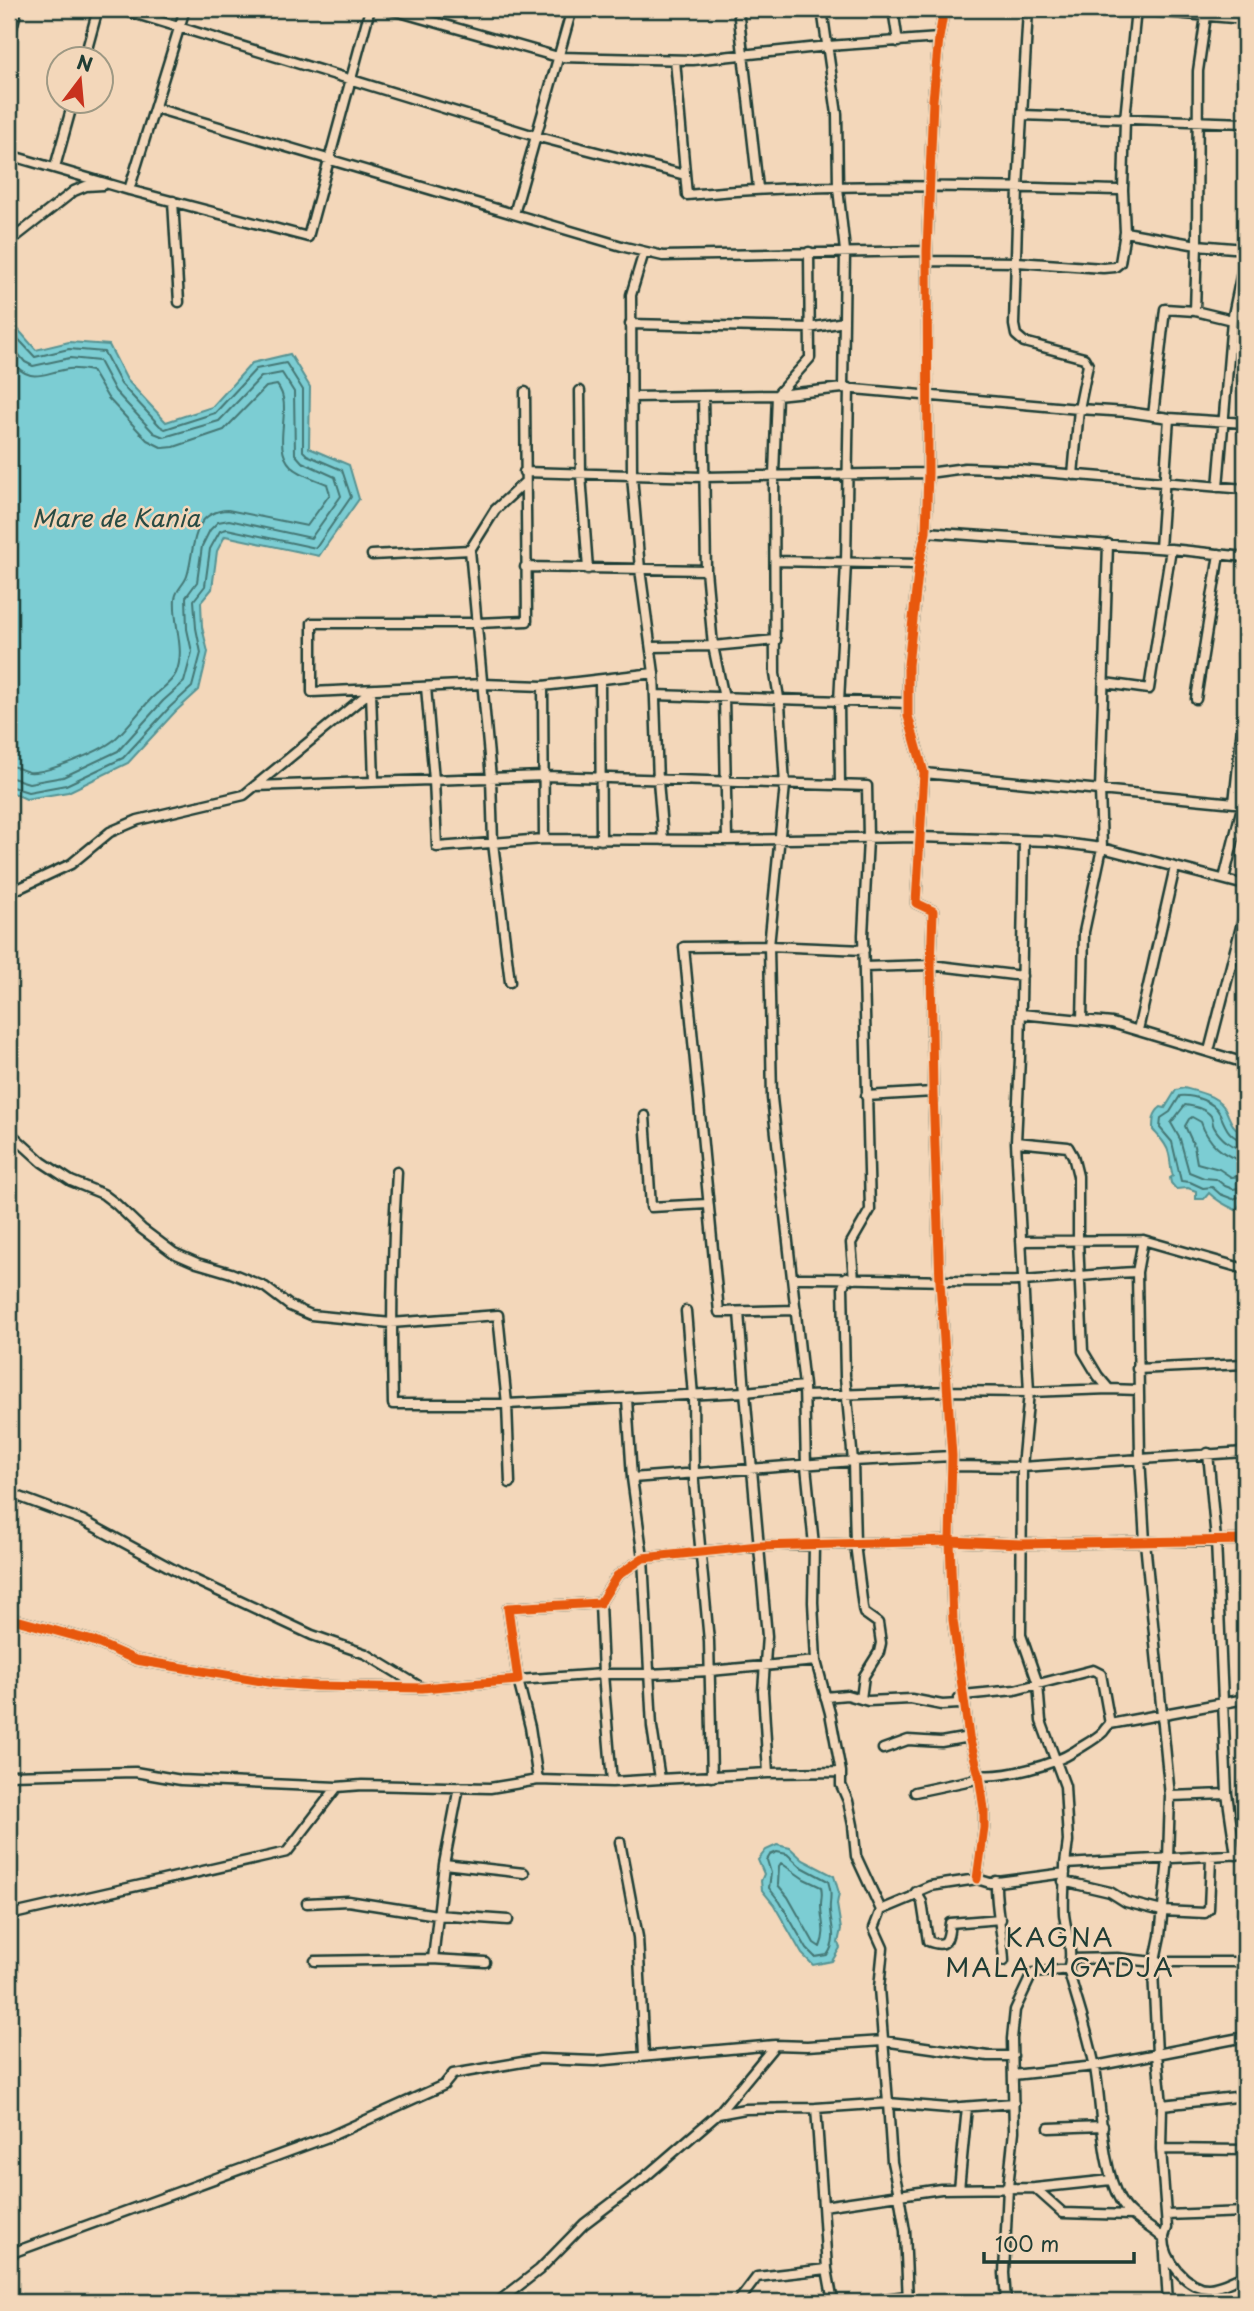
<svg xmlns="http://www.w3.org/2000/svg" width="1254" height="2311" font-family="'Playpen Sans',sans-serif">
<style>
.water{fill:#7ccdd3;stroke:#579393;stroke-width:2}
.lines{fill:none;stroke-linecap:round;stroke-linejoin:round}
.shore{stroke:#447774;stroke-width:2}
.minor-casing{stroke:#1f3d34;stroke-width:13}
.minor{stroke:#f3d7ba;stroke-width:8}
.cycleway-casing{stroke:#f3d7ba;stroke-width:13}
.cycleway{stroke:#e8590c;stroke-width:9}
.labels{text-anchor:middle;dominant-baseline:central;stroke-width:5;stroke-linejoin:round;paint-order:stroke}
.water-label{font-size:24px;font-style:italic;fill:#284b44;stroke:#f3d7ba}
.quarter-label{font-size:26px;letter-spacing:2px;fill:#1f3d34;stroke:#f3d7ba}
</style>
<rect width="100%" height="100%" fill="#f3d7ba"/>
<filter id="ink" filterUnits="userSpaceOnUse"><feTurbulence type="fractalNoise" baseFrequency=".0143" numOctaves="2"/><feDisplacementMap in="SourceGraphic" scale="14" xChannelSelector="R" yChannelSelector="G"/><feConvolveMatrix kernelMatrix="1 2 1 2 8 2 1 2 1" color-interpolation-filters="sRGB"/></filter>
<g filter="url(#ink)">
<path class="water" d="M9 319 36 350 69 342 109 345 127 380 166 422 212 407 252 363 290 354 310 387 309 448 349 465 359 499 319 556 225 536 217 551 212 589 201 602 202 627 208 652 199 690 175 712 128 763 68 792 26 799 9 791Z
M1184 1088C1199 1092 1221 1096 1227 1113 1231 1122 1233 1128 1243 1134L1245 1132V1199L1236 1210C1227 1206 1216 1200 1209 1193L1204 1199H1196V1191L1188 1188 1176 1189 1171 1183 1170 1178 1173 1176C1170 1168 1171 1162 1169 1154 1167 1144 1159 1137 1153 1130 1153 1120 1153 1113 1161 1107L1165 1108 1176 1090Z
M777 1845 790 1848 803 1860 834 1876 839 1893 837 1904 841 1929 838 1943 840 1948 832 1961 813 1965 802 1954 774 1905 762 1890 761 1881 764 1874 758 1860 766 1850Z"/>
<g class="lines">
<path class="shore" d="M9 329 35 357 69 349 104 352 121 384 160 426 165 429 215 413 256 369 286 363 303 390V451L307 455 342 470 351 497 316 548 227 529 220 531 210 549 205 586 194 600 196 628 201 653 192 687 170 707 123 758 66 785 28 792 9 786
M9 343 25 362 33 366 70 358 99 361 115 391 154 433 164 437 219 421 261 377 282 373 294 392 295 454 302 462 335 477 341 496 311 538 229 520 218 522 210 530 202 546 197 582 186 597 187 629 192 652 184 682 163 701 118 751 63 777 29 783 9 777
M9 359C32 386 40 373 69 369 76 368 85 370 92 371L108 398 147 440 163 448 174 447 224 430 266 387 277 385C295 407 270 445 291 466 300 475 315 479 327 484L330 494 307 526 228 510C189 511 195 552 187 576 184 585 176 589 175 599 173 625 186 649 176 673 172 683 157 692 150 700 138 713 127 728 114 740 101 751 46 774 29 772 22 771 17 766 9 766
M1245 1140C1230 1140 1225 1126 1220 1114 1214 1101 1193 1095 1180 1096L1170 1112 1161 1118 1160 1128 1172 1142 1181 1181 1190 1182 1203 1188 1212 1187 1220 1194 1233 1199 1245 1195
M1245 1149C1233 1149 1220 1138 1214 1127 1212 1124 1213 1120 1211 1116 1206 1109 1193 1106 1185 1105L1171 1123 1180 1139 1189 1172 1204 1178 1216 1179 1225 1186 1233 1189 1245 1187
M1245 1160C1224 1159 1207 1141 1201 1122L1192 1117 1189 1119 1185 1126 1194 1146 1197 1163 1219 1169 1231 1177 1245 1176
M777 1852 787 1854 800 1866 828 1881C831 1891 831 1894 830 1904 828 1920 840 1938 827 1955L815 1957 807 1949 780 1902 769 1888 771 1873 767 1860 770 1855Z
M781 1863 804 1879 821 1887C823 1895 821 1898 821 1905 821 1922 827 1930 820 1947L814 1943 788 1897 778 1885 779 1866Z"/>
<defs>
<path id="minor" d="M120 9 535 136 685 175
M389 9 558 57 693 60 828 46 939 38
M738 9 758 188
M822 9 837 114 838 188 845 251 843 388
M893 9 898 42
M944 9 939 38 933 100 927 251 928 473 926 532 919 564 908 665V716L924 773 916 903 933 911 931 965 933 1092 940 1282 952 1456 950 1541 953 1620 969 1737 979 1775 984 1809V1828L977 1879
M1028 9 1018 188 1014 325 1016 335 1024 342 1084 358 1088 365 1079 409 1073 475
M1126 9 1245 19
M9 39 17 9
M84 60 98 9
M675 60 687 195C832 181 978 187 1123 190
M155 108 625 247 663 256 927 251
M1022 115 1245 123
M9 155 129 190 308 237 370 9
M55 167 73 102
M126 189 129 190 185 9
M173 201 179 302
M514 214 572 9
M1125 232 1197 245 1245 249
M9 242 74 191 86 186 103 185
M644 252 631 295 632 476 640 569 654 673 658 781 663 840
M809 252 810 358 777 395 774 475 775 674 780 704 785 785 769 946 772 1098 804 1386 806 1466 814 1545 813 1602 816 1661 830 1713 841 1772V1785L848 1801 853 1825 856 1856 881 1910
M927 261 1017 262 1103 268 1115 267 1120 263 1125 232 1123 190 1125 119 1136 9
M1195 311 1197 245 1198 71 1206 16
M630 324 809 328 844 322
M580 391 581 475 588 569
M525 392 527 621 477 623H312V692L483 684 543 686 654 673
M703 396 706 570 713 646 724 698 727 840
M632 397 777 395 843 388 1079 409 1128 412 1169 418 1245 423
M1153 416 1165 309 1195 311 1232 320
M524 472 703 477 928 473 965 468 1019 470 1245 489
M1218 487 1232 320 1245 257
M926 532 1171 549 1245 557
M1160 548 1169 418
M470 550 491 778 493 843 510 982
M372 555 470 550 495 510 524 483
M775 561 919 564
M525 567 706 570
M651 647 713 646 776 640
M600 680 601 840
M1105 683 1149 689 1171 549
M543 686 544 839
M426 687 434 780 437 847 544 839 727 840 919 837 1048 841 1102 848 1245 885
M371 691 374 782
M655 695 907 703
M1196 699 1219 554
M924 773 1245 804
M840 785 839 702 846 563 849 388
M255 786 544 776 867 786 868 839 863 935 870 1210 851 1243 854 1279
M1234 803 1245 698
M1024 841 1020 1058 1016 1142 1029 1392 1022 1467 1021 1635 1038 1684 1041 1721 1065 1786 1068 1841 1065 1864
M1224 879 1243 803
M9 893 71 864 110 832 138 820 244 795 371 691
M864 967 931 965 1022 976
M1021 1014 1112 1023 1245 1063
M1082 1020 1084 932 1102 848 1100 790 1108 544
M1138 1030 1175 867
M1209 1051 1245 911
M866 1096 933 1092
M645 1116 651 1207 708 1204
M9 1132 42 1162 71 1181 103 1194 116 1204 142 1229 174 1253 197 1263 231 1273 265 1287 290 1306 311 1315 391 1323 498 1315 507 1404 510 1483
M1016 1142 1068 1147 1073 1156 1078 1176V1240L1083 1351 1098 1376 1109 1389
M397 1172C392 1250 391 1326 393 1404H507L745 1392 739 1312
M1143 1240 1137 1272 1140 1457 1145 1542 1170 1796 1168 1859 1160 1936 1153 1970 1157 2054 1162 2105 1161 2149 1167 2228C1166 2231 1164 2235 1164 2238 1164 2260 1187 2288 1208 2288 1220 2288 1234 2280 1245 2275
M1021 1241 1143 1240 1245 1269
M847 1277 843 1287 845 1377 853 1461 855 1544 863 1608 864 1613 878 1623 881 1643 879 1652 864 1676 861 1699
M793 1278C868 1277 943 1283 1019 1281 1058 1280 1097 1273 1137 1272
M796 1310 719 1312 684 947 769 946 864 950
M686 1311 693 1396 694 1482 709 1641 712 1777
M1137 1369 1245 1364
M805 1396 949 1391 1029 1392 1109 1389 1138 1390
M627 1399 632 1478 643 1558 652 1727 660 1779 768 1773 841 1772
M1208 1453 1216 1540 1227 1794 1236 1855
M953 1466 1022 1467 1245 1452
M632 1478 853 1461 952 1456
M9 1493 82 1520 182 1574 312 1635 366 1654 422 1688
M600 1603 603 1674 612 1782
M9 1618 93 1641 136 1660 274 1683 316 1686 422 1688 518 1680 508 1608 600 1603 617 1576 643 1558 759 1546 950 1541 1021 1544 1245 1540
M825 1697 847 1695 868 1701 911 1699 942 1705 959 1704V1698L963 1695 1015 1690 1093 1670 1101 1674 1110 1724
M883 1749 908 1740 941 1742 969 1737
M768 1773 763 1691 767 1636 745 1392 804 1386
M9 1775 135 1772 181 1780 337 1787 362 1785 490 1788 538 1780
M660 1779 612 1782 538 1780 530 1727 518 1680 603 1674H649L710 1671 816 1661
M915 1792 972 1780 979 1775C1005 1778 1053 1765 1075 1751 1084 1745 1096 1739 1103 1732 1105 1729 1107 1726 1110 1724L1245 1699
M1170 1796 1227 1794
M620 1842 638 1937 644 2055
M444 1864 524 1873
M996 1881C995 1908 1003 1934 1004 1961
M1063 1881 1110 1892 1126 1902 1162 1911 1205 1913 1209 1909 1211 1858
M916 1892 922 1902 928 1941C948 1949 948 1939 950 1923L1001 1919
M307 1903 348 1901 437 1915 508 1920
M9 1915 287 1852 337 1787
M433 1959 444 1864 459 1787
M1071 1959 1117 1958 1154 1962H1236L1245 1965
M315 1961 433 1959 485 1962
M1013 2075 1095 2066 1245 2037
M1014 2103 948 2108 888 2103 879 1988 883 1948 874 1928 881 1910 912 1897 916 1892 930 1886 977 1879 990 1883 1065 1873
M1162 2105 1245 2096
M718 2114 745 2109 816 2108 888 2103 892 2162 899 2195 823 2206 816 2108
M1049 2128 1103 2126
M1161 2149 1245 2150
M1035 2188 1111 2180
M959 2189 967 2107
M823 2206 827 2269 833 2302
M1166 2215 1245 2212
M9 2254 331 2136 444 2085 453 2074 540 2059 595 2061 775 2045
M498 2302 539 2270 584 2224 638 2183 718 2114 775 2045 807 2046 883 2041 988 2056H1013
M738 2302 757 2277 827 2269
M861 2302 907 2296
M908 2302 905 2231 899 2195 941 2189 1035 2188 1063 2213 1131 2215
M1006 2302 1004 2273 1008 2187 1014 2131 1012 2039 1015 2010 1031 1976 1034 1973 1068 1969
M1168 2302 1164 2239C1150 2225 1129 2218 1120 2200 1101 2167 1102 2107 1095 2068 1089 2035 1077 2002 1068 1969 1074 1953 1066 1932 1064 1914 1063 1897 1065 1881 1065 1864L1245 1854"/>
</defs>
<use href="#minor" class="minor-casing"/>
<use href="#minor" class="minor"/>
<defs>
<path id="cycleway" d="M944 9 939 38 933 100 927 251 928 473 926 532 919 564 908 665V716L924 773 916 903 933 911 931 965 933 1092 940 1282 952 1456 950 1541 953 1620 969 1737 979 1775 984 1809V1828L977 1879
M9 1618 93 1641 136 1660 274 1683 316 1686 422 1688 518 1680 508 1608 600 1603 617 1576 643 1558 759 1546 950 1541 1021 1544 1245 1540"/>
</defs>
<use href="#cycleway" class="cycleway-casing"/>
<use href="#cycleway" class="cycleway"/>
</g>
</g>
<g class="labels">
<g class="water-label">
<text x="116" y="517">Mare de Kania</text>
</g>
<g class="quarter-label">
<text x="1060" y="1936">KAGNA<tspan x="1060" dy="30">MALAM GADJA</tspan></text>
</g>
</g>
<rect width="1254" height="2311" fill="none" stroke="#f3d7ba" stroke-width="35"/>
<rect x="18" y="18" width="1219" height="2276" fill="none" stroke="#1f3d34" stroke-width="2.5" filter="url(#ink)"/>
<g transform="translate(80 80) rotate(16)"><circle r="33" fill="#f3d7ba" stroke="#9e9984" stroke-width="2"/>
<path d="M0-5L12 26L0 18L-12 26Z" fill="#c8321e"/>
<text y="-10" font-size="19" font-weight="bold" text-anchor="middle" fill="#1f3d34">N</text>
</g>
<path d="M984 2252v10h150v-10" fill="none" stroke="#1f3d34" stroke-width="3.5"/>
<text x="995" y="2252" font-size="21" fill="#1f3d34" stroke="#f3d7ba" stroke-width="5" paint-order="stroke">100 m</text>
</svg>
